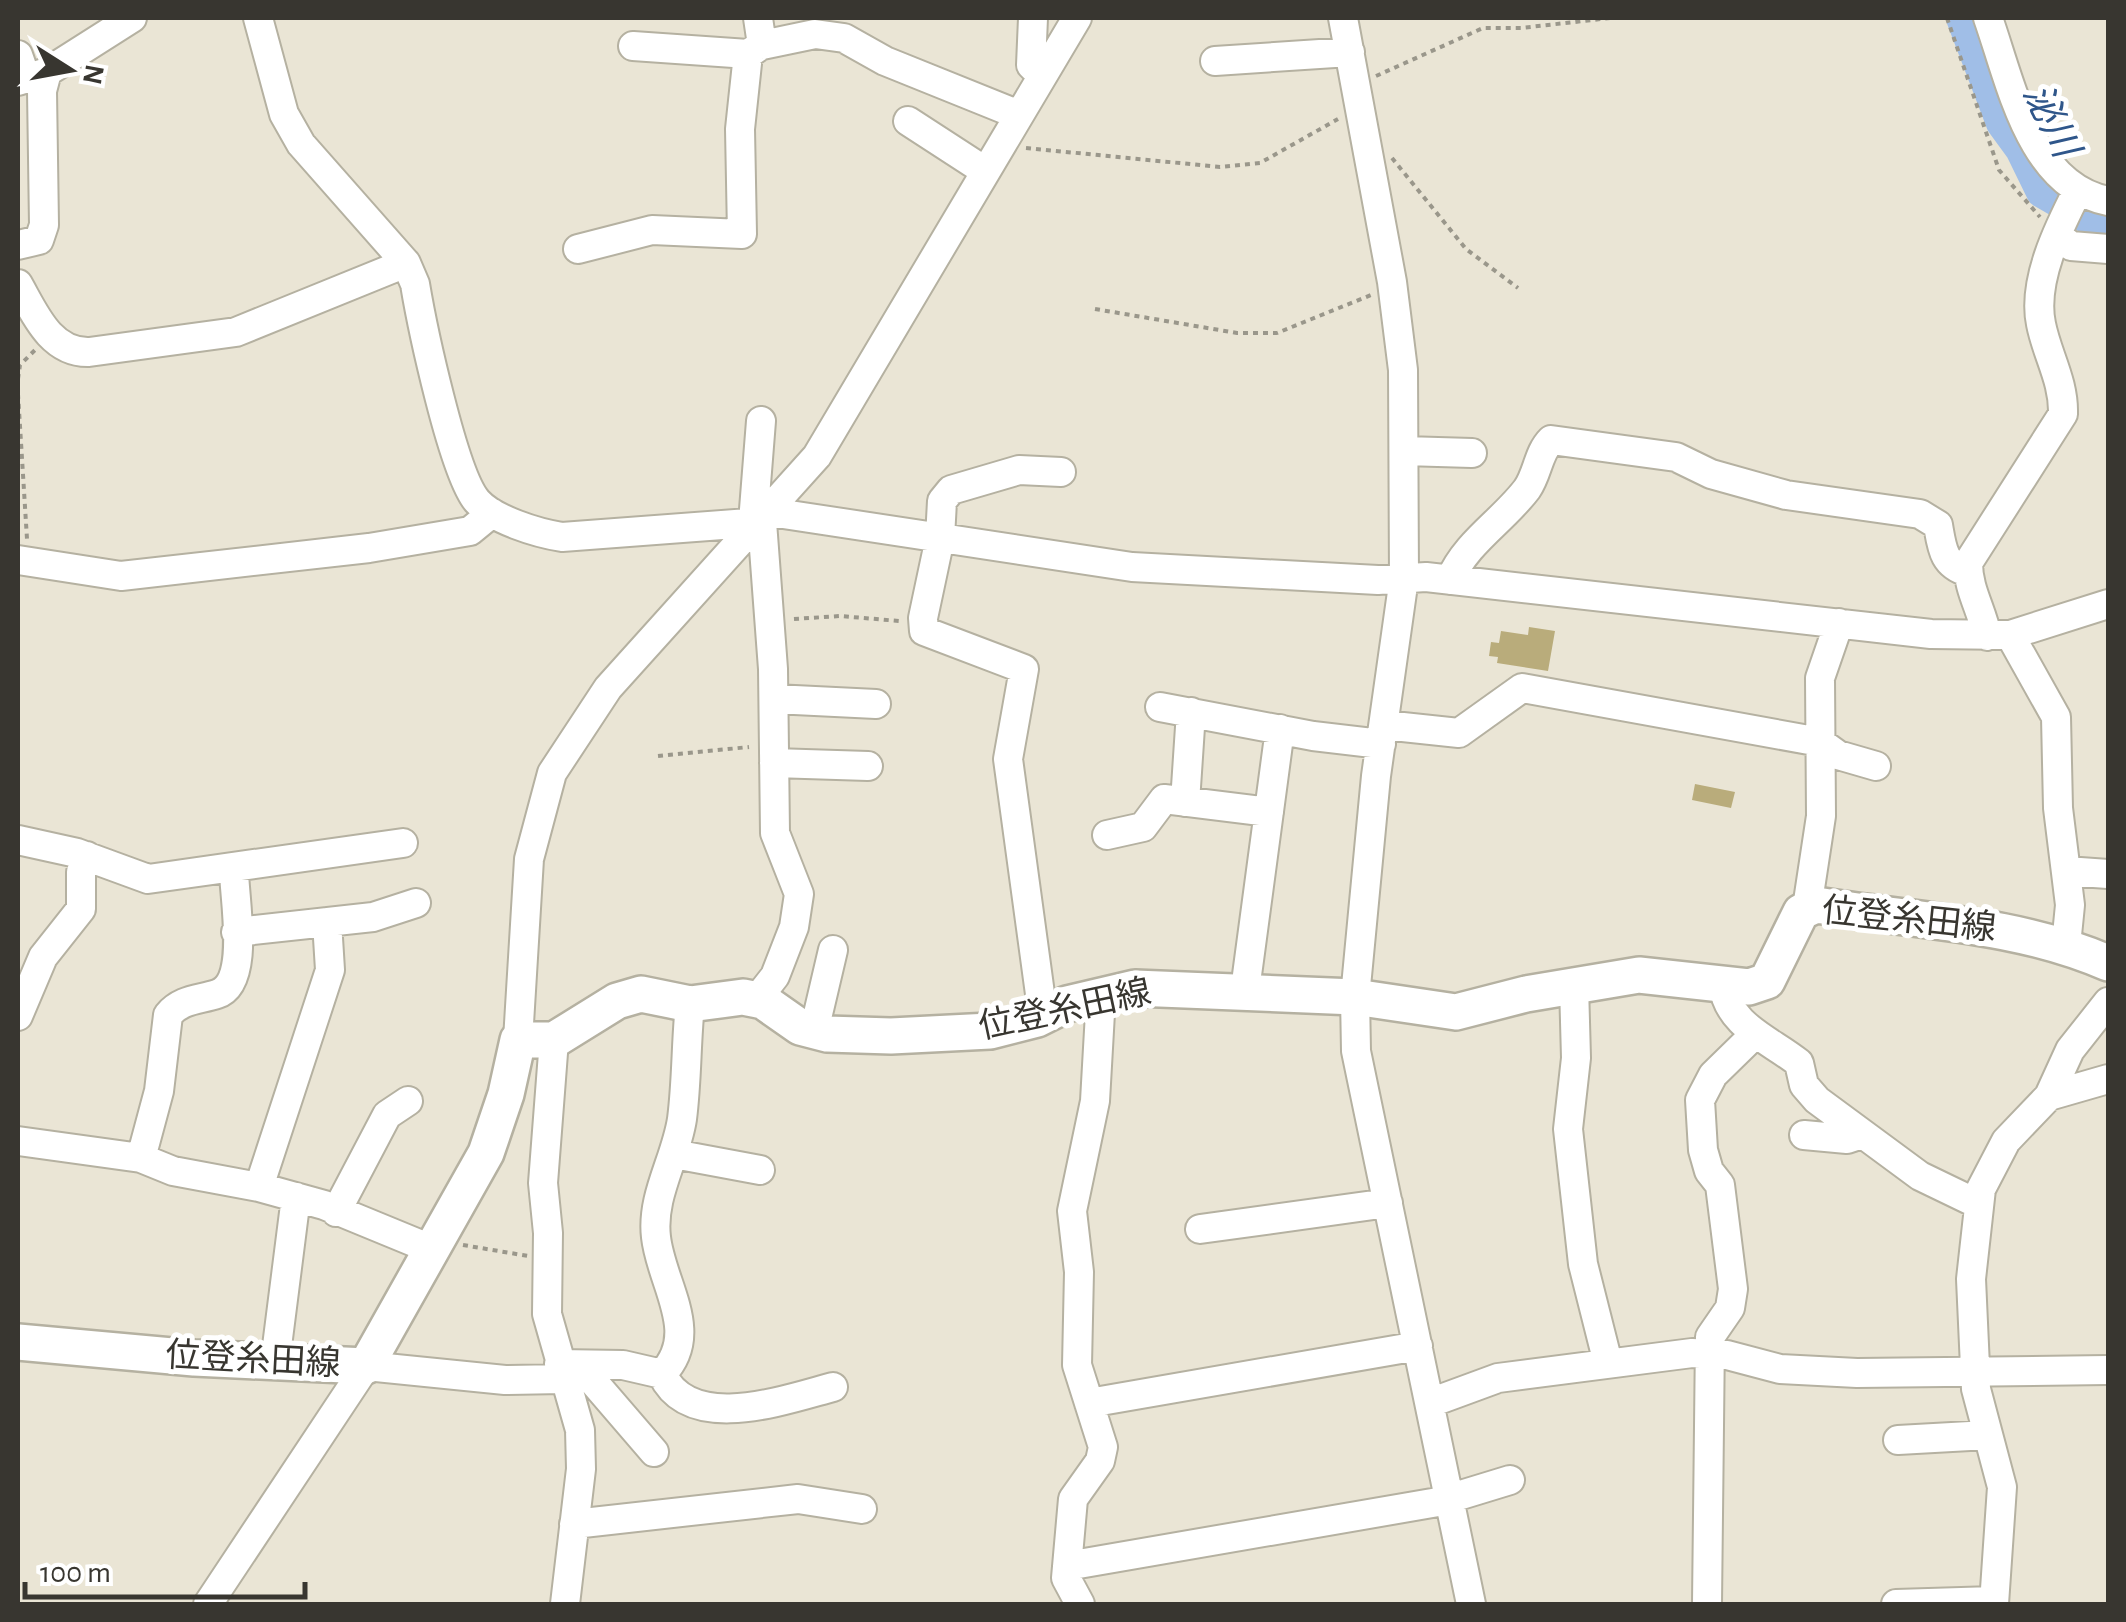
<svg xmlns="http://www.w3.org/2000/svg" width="2126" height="1622" font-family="'Alegreya Sans','Noto Sans JP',sans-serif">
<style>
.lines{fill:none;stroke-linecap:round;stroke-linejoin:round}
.river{stroke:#a0bee7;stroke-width:32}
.building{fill:#b9ac7b}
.minor-casing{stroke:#b5b1a1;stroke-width:32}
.major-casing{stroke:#b5b1a1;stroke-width:40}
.path{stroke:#9a978b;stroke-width:4;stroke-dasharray:5 5;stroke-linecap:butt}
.minor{stroke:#fff;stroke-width:28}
.major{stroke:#fff;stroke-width:35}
.labels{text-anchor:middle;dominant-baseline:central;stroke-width:10;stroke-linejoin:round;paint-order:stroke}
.street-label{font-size:35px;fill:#383630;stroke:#fff}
.water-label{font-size:38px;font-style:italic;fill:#2f568a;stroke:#fff}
</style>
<rect width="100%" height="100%" fill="#eae5d5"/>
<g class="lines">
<path class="river" d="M1962 18 2002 123 2021 149 2042 192 2089 219 2108 222"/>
</g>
<path class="building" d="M1529 627 1555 631 1548 671 1497 663 1498 657 1489 656 1491 642 1499 643 1501 631 1528 635Z
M1695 784 1735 792 1731 808 1692 800Z"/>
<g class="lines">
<defs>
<path id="minor" d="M258 18 284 114 301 144 406 263 415 284C422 326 453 473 477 501 494 520 537 533 562 537L762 522
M758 18 762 45 815 34 844 38 885 61 1019 115
M1033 18 1031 65 1042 76
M1343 18 1392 282 1403 370 1404 578 1376 776 1355 997 1356 1051 1471 1604
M1988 18C2011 83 2030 186 2108 201
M633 46 748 54 760 46
M18 55 26 78
M1215 61 1350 52
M18 81 47 72
M908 121 985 171
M2057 235 2071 246 2108 249
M18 245 39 240 44 225 42 91 47 72 132 18
M578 249 652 230 742 234 740 129 748 54
M18 284C34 312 50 353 89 352L236 332 406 263
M1404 451 1472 453
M770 512 1132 567 1378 580 1426 577 1931 634 2010 635 2108 604
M753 522 761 421
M18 560 121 576 369 548 470 531 492 513
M1450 580C1466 542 1503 521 1527 489 1538 473 1538 453 1551 440L1676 457 1711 474 1786 495 1920 514 1938 525C1942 548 1943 565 1968 572
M2010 635 2056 717 2058 808 2070 905 2066 945
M1987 636C1982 610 1968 590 1968 563L2063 414C2064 381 2047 355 2041 324 2032 281 2059 227 2078 190
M774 699 876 704
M1160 707 1313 736 1381 744
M1384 725 1459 733 1522 688 1820 742 1838 755 1876 766
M774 763 868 766
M1185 802 1191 712
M1107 835 1143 827 1164 799 1269 812
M18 840 77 853 148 879 403 843
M2066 871 2108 874
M1807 908 1821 816 1820 678 1839 623
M236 932 373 917 416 903
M1723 984C1728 1026 1769 1039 1799 1063L1804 1085 1817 1100 1920 1176 1978 1204
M1574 985 1576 1058 1568 1129 1583 1264 1608 1363
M1245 990 1280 729
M757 999 775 976 794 927 799 894 775 833 773 669 762 522
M18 1016 43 957 81 909V872L87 856
M1043 1016 1008 759 1024 669 924 631 923 618 940 538 942 501 951 490 1019 470 1061 472
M814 1031 833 950
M518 1040 529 859 552 773 608 688 817 456 1077 18
M554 1040 543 1183 548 1233 547 1314 580 1430 581 1469 565 1604
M2049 1096 2108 1079
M1804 1135 1847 1139 1862 1134
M18 1141 141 1158 173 1171 259 1187 324 1205 431 1249
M674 1154 760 1170
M141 1158 159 1091 168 1015C181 999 199 1000 217 994 251 983 234 899 234 870
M259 1187 330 970 327 922
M336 1212 387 1115 408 1101
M1200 1229 1388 1203
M275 1362 296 1197
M559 1364 623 1365 662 1374C702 1333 661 1284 656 1237 651 1196 676 1159 682 1119 687 1080 686 1042 690 1004
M580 1366 654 1452
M662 1374C690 1434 784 1400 833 1387
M1089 1403 1418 1346
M1430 1403 1498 1378 1692 1353 1727 1355 1780 1369 1857 1373 2108 1370
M1898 1440 1988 1435
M574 1524 798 1499 862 1509
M1067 1566 1438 1502 1510 1480
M208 1604 366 1366 505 1380 563 1379
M1080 1604 1066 1578 1073 1499 1100 1461 1103 1447 1077 1365 1079 1272 1072 1211 1095 1101 1101 995
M1707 1604 1710 1337 1730 1308 1733 1289 1720 1185 1709 1171 1703 1150 1700 1100 1713 1075 1755 1034
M1896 1604 1994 1601
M1994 1604 2002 1487 1976 1389 1971 1279 1981 1189 2006 1141 2049 1096 2070 1050 2108 1002"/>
<path id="major" d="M18 1342 194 1358 366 1366 486 1153 506 1094 518 1040H554L617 1001 641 994 690 1004 743 997 763 1001 800 1027 827 1034 891 1036 990 1031 1037 1019 1067 1004 1135 988 1355 997 1456 1012 1526 994 1639 975 1749 987 1767 981 1801 912 1816 905C1915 921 2016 923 2108 963"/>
</defs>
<use href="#minor" class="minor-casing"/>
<use href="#major" class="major-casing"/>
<path class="path" d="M1947 18 1999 170 2040 217
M1376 76 1483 28H1521L1610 18
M1026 148 1220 167 1260 163 1338 119
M1392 158 1466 249 1518 288
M1095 309 1237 333H1277L1371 295
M18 379 20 365 36 349
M18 394 27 539
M794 619 840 616 899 621
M658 756 749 747
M463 1245 528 1256"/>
<use href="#minor" class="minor"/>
<use href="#major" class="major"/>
</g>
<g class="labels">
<g class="street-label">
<text transform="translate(1909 920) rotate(6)">位登糸田線</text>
<text transform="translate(1065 1010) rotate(-12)">位登糸田線</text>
<text transform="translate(253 1360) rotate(3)">位登糸田線</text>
</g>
<g class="water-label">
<text transform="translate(2050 121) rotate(63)">泌川</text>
</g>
</g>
<rect width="2126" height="1622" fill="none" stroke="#383630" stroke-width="40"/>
<g transform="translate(70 70) rotate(101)" stroke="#ffffff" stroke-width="8" paint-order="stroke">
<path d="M0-8L18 38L0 25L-18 38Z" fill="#383630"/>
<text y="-15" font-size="28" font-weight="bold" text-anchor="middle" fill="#383630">N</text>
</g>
<path d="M25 1582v15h280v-15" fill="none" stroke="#383630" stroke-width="5"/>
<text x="40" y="1582" font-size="30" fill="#383630" stroke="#ffffff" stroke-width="8" paint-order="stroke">100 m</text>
</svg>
